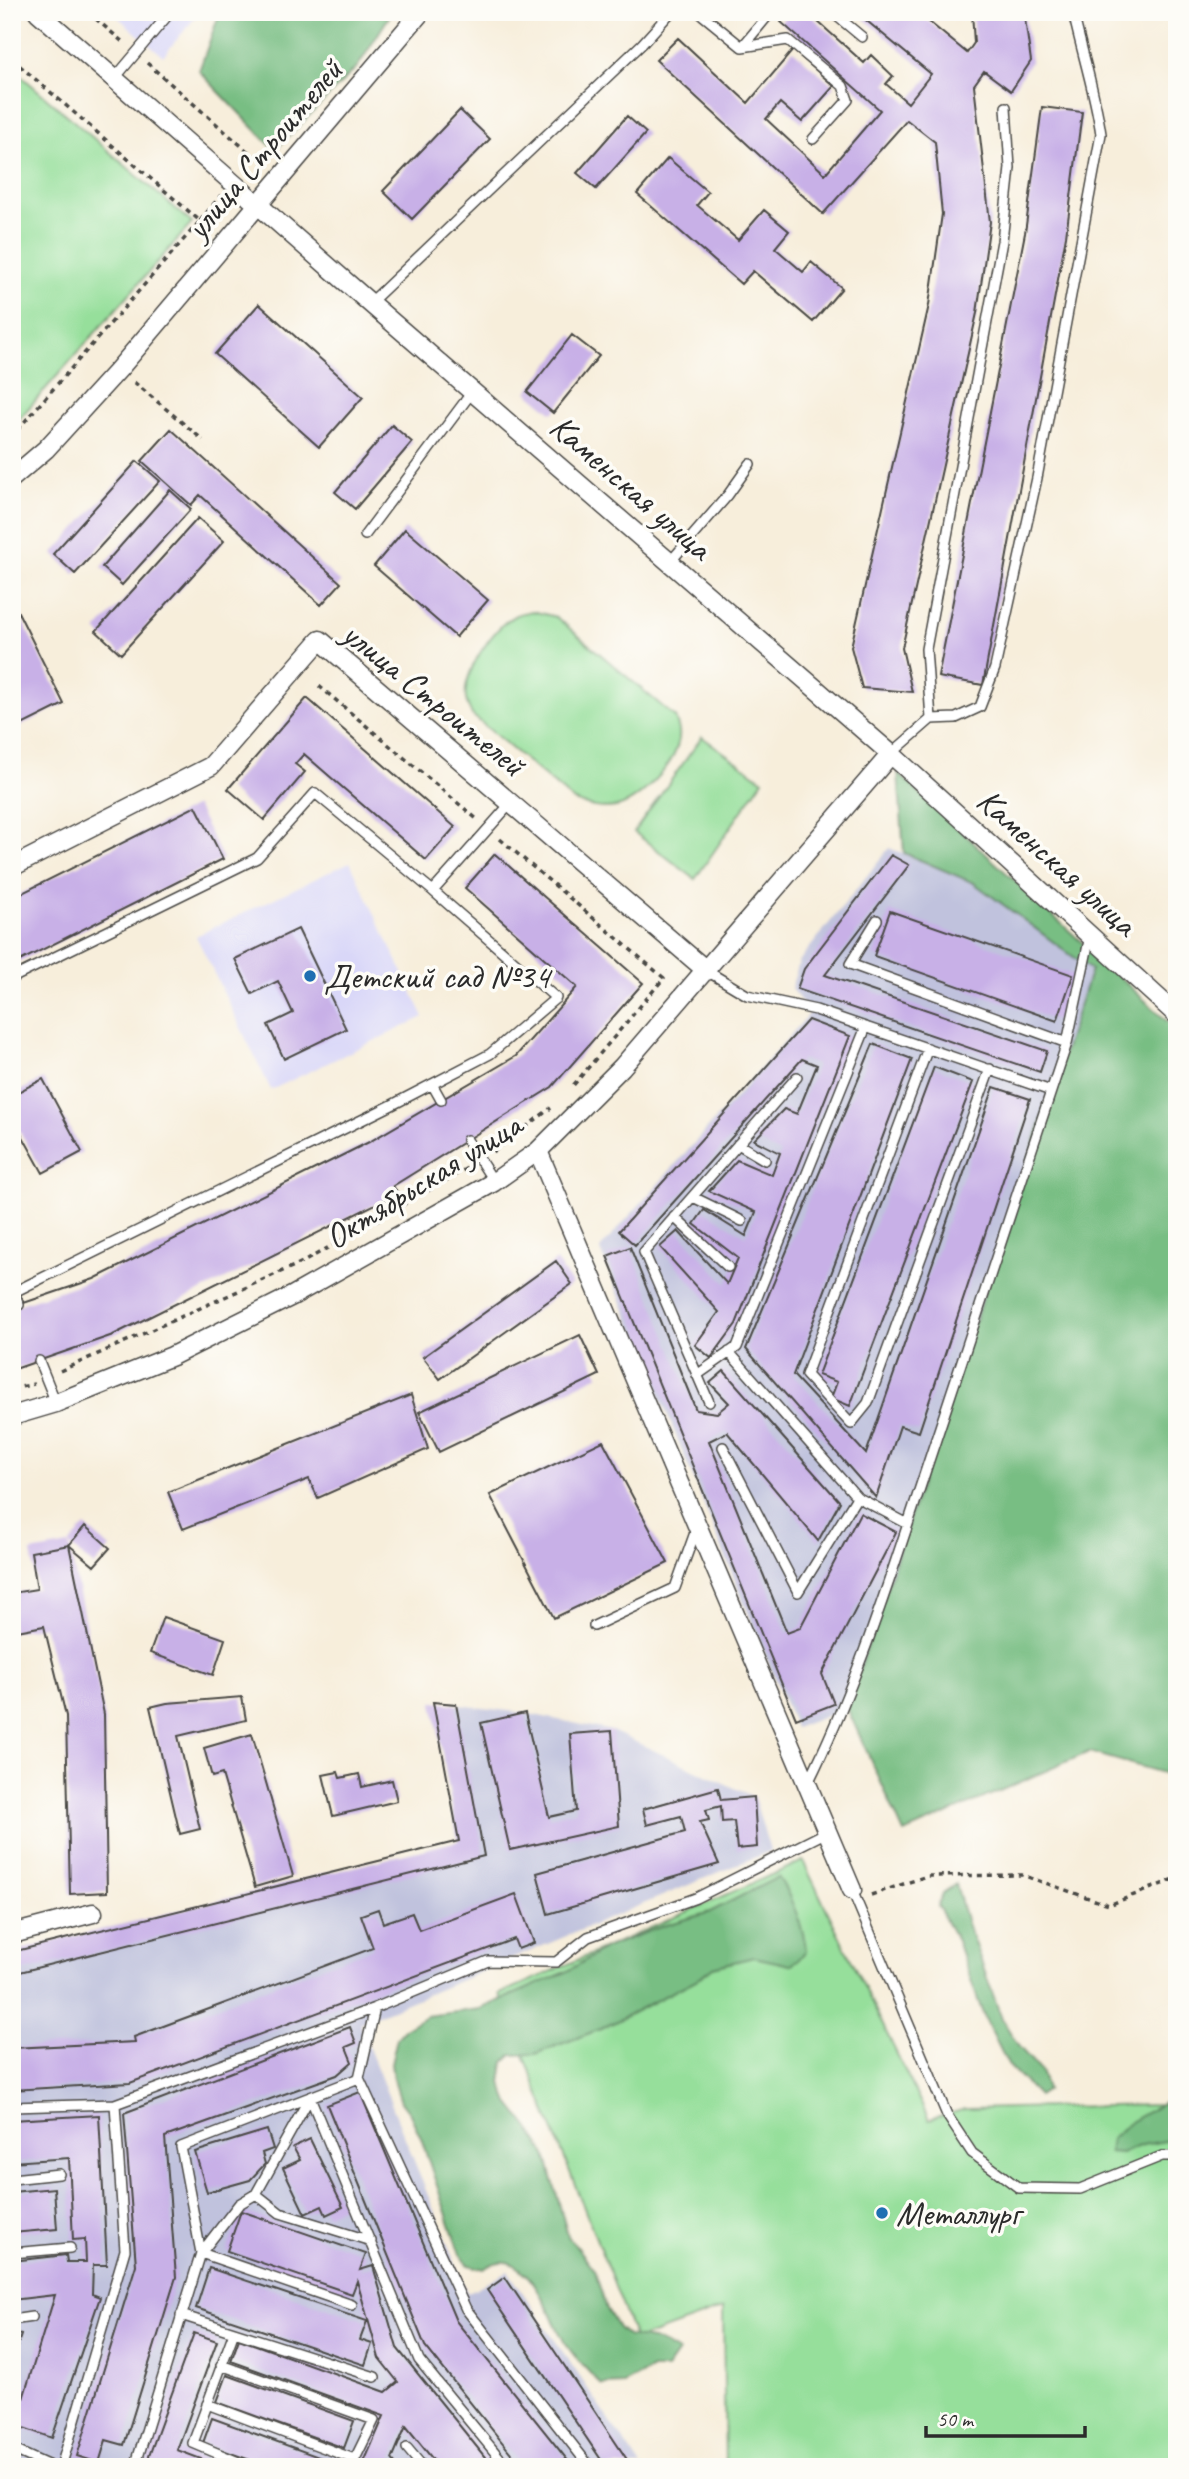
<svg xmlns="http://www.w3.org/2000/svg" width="1189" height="2479" font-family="Caveat,sans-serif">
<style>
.built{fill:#d9d7f8}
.industrial{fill:#c0c2dd}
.green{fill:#96df9b;stroke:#608563;stroke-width:2}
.forest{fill:#78be83;stroke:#527457;stroke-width:2}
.building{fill:#c8b0e7}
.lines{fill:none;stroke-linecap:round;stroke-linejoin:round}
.lane-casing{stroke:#4a4845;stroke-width:12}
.street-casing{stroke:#4a4845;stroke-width:21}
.path{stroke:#4a4845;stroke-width:3.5;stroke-dasharray:5 5;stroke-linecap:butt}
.lane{stroke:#fff;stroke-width:9}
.street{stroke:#fff;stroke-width:18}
.poi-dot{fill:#1f6fb2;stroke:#fdfcf7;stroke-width:2.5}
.labels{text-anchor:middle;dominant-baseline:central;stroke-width:7;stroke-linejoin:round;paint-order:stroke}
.street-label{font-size:35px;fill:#2b2b2b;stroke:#fdfcf7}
.poi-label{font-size:35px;fill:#2b2b2b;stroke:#fdfcf7;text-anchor:start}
</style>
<rect width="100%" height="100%" fill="#fdfcf7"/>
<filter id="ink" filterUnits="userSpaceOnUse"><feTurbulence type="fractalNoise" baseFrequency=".0143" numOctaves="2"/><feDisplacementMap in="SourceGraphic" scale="14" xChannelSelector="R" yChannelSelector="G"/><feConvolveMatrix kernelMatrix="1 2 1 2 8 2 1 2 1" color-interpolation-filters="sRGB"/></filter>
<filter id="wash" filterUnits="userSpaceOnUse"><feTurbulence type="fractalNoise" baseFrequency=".00686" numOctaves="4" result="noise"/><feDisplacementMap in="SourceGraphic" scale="28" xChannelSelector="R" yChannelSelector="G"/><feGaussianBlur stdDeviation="1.57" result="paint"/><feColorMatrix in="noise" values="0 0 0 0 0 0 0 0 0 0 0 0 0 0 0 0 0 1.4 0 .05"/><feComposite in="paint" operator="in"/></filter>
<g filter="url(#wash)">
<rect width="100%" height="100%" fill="#f7eedb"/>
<path class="built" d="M112 12H200L163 56Z
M350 862 424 1017 271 1090 196 936Z"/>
<path class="industrial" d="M889 848 974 883 1091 970 847 1708 795 1728 600 1249 810 1013 791 988 800 960Z
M433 1702 525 1713 612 1731 754 1797 770 1851 359 2023 467 2293 508 2271 641 2467H12V1952L458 1841Z"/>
<path class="green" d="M12 68 192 223 12 427Z
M532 611 556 617 675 717C678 726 681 734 678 743 674 765 638 803 616 807 601 810 588 806 574 801L472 715C470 710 467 705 466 699 462 674 493 626 516 615 521 613 527 612 532 611Z
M702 737 763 780 695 879 634 832Z
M803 1861 929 2120 965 2109 1163 2105 1177 2101V2467H725L723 2308 636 2340 500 1994Z"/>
<path class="forest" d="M220 12H392L358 66 275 150 199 71Z
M898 773 1177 1030V1777L1089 1752 904 1833 847 1708 1091 970 974 883 904 853Z
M778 1877C790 1893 805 1931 806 1951L799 1959 790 1965 754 1957 713 1967 696 1980 603 2028 535 2054 512 2055 504 2062 501 2083 509 2103 528 2127 546 2155 568 2236 594 2270 607 2309 618 2328 627 2336 659 2341 678 2352 666 2369H652L624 2384 602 2385C588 2372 576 2359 565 2343 550 2318 525 2237 484 2269L469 2265 460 2254 421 2138 410 2114 401 2102 393 2077 391 2064 397 2038 406 2028 426 2016 480 2009 566 1972 607 1947 663 1926 710 1912Z
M956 1884 967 1923 1002 2019 1019 2047 1041 2071 1047 2090 1038 2096 1008 2065 983 2014 957 1941 938 1906 943 1893Z
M1177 2095V2139L1142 2145 1121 2153 1109 2152 1111 2139 1130 2122Z"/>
<g id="blocks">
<path class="building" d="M789 12H807L864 63 871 55 893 76 886 84 908 103 931 74 856 12H917L967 53 974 43 972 12H1024L1031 61 1011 91 984 71 974 85 990 222 977 313 902 648 912 692 862 688 851 647 929 305 942 214 935 142 907 120 823 214 656 60 678 38 748 103 793 50 834 86 802 122 780 103 766 119 825 174 880 110 781 22Z
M1042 107 1082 112 1066 236 983 685 938 677 1025 233Z
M460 110 490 139 412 219 383 191Z
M627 116 646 133 596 189 577 173Z
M668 158 708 192 697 205 738 240 764 210 789 231 775 248 803 272 811 262 842 288 813 322 753 271 741 284 637 194Z
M259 304 363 397 319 447 215 354Z
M572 335 599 356 553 413 527 392Z
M392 425 412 442 355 509 335 492Z
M171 429 341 583 321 605 200 495 191 505 142 461Z
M137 461 160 481 75 574 53 554Z
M170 490 191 509 122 585 102 567Z
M198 518 224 541 121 654 96 631Z
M405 529 488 600 456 637 374 566Z
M12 600 64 704 12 730Z
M307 698 455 827 426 860 304 754 295 764 305 772 264 820 228 789Z
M196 806 223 859 12 965V898Z
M495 854 643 983 552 1087 393 1186 398 1193 113 1335 12 1370V1307L94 1279 369 1142 516 1056 577 987 465 888Z
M891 855 909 865 825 975 1047 1051 1040 1072 797 989 804 969Z
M890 911 1073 975 1057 1021 874 956Z
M298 929 346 1029 284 1059 268 1025 293 1013 278 981 252 994 235 959Z
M808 1020 850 1036 736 1324 711 1358 695 1345 719 1312 660 1247 678 1231 727 1284 738 1258 694 1224 704 1210 746 1236 756 1212 709 1191 737 1160 772 1175 780 1153 754 1140 784 1109 797 1114 817 1065 802 1059 635 1245 619 1231Z
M873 1044 912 1059 793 1375 866 1454 994 1087 1030 1099 919 1432 900 1426 876 1498 746 1349Z
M934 1067 973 1082 850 1406 831 1398 837 1382 818 1375Z
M43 1079 82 1152 43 1173 12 1117V1095Z
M630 1247 696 1410 717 1413 729 1403 710 1383 724 1371 840 1502 818 1541 727 1432 709 1441 787 1633 800 1628 860 1513 896 1532 822 1674 834 1704 796 1719 607 1256Z
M556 1261 572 1284 440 1379 423 1357Z
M580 1335 599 1375 439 1452 419 1412Z
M411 1395 428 1449 318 1498 309 1479 183 1529 168 1492Z
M603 1441 668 1563 554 1618 490 1495Z
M85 1526 110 1548 94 1566 69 1545 104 1714 107 1892 70 1894 66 1716 44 1626 12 1632V1593L37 1589 31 1552 69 1545Z
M163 1617 225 1639 213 1675 150 1653Z
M242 1697 246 1720 178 1736 200 1829 180 1834 150 1707 167 1703Z
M433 1702 456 1704 484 1856 12 1974V1952L459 1841Z
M525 1713 549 1817 576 1811 570 1734 612 1731 619 1826 510 1850 481 1723Z
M252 1734 293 1876 255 1887 222 1774 212 1777 204 1748Z
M338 1772 340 1778 359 1774 362 1787 392 1780 397 1801 333 1816 323 1775Z
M718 1788 721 1800 754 1797 757 1847 737 1849 734 1821 722 1822 721 1806 706 1810 709 1820 700 1822 719 1864 548 1914 537 1873 685 1832 681 1816 647 1825 643 1809Z
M516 1894 534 1943 518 1949 514 1939 130 2083 12 2090V2048L135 2042 134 2037 373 1948 361 1915 378 1909 383 1923 412 1913 419 1930Z
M350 2027 356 2043 346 2047 352 2062 337 2075 165 2137 176 2277 124 2445 106 2440 99 2463 77 2456 136 2265 124 2113Z
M360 2092 456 2321 573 2467H522L425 2346 327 2105Z
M99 2115 107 2265H93L92 2294 100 2297 52 2438 15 2425 55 2295 12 2300V2261L66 2255 67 2262H86L85 2239 73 2240 69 2158 12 2162V2120Z
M267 2130 273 2149 262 2153 265 2164 250 2180 207 2192 195 2152Z
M310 2139 343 2207 326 2215 322 2206 305 2214 283 2168 300 2160 293 2147Z
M54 2188 57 2229 12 2233V2192Z
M241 2211 366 2254 360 2270 373 2266 397 2348 493 2467H439L406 2426 392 2459 398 2467H362L384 2416 231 2361 239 2339 386 2392 398 2382 379 2358 357 2281 352 2294 227 2251Z
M209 2268 367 2321 360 2340 372 2344 365 2365 196 2308Z
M505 2277 632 2467H606L487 2290Z
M12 2332 21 2335 13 2360H12Z
M194 2333 217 2341 177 2450 222 2467H145Z
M227 2375 354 2421 344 2448 217 2402Z
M212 2418 338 2464 337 2467H269L203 2443Z"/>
</g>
</g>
<g filter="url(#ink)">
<use href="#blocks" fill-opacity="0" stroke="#4a4845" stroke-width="2"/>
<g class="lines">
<defs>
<path id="lane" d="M699 12 742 47 771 12
M832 12 862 37
M742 47 788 40 843 86 848 100 813 139
M115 78 168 15
M370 303 642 44 671 12
M365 535 472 392
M670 562 728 495 750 464
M931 719 956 718 980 707 995 668 1037 478 1101 134C1095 92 1082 53 1073 12
M891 754 931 719 926 649 1002 241 1010 168 1006 107
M877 920 850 964 1067 1043
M707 971 747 995 816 1010 1051 1091
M12 978 257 858 315 793 433 891 511 803
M928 1048 806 1375 851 1424 868 1403 990 1069
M432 1084 441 1100
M467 1140 494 1182
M738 1144 765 1160
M693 1197 742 1221
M674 1217 728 1267
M14 1292 19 1305
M12 1293 392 1105 490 1054 556 998 433 891
M39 1361 56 1403
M697 1375 737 1347 866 1027
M709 1402 644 1252 797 1077
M723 1447 798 1592 857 1497 729 1352
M908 1524 1067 1043 1090 936
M594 1626 675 1588 697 1527
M808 1783C849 1700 879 1612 908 1524L857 1497
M852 1890 947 2115 972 2153 1019 2188 1080 2189 1162 2156H1177
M359 2078 466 2309 590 2467
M12 2107 115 2104 375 2008 488 1961 556 1962 588 1937 696 1898 827 1832
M12 2179 59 2174
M256 2194 280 2213 371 2241
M12 2253 70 2248
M352 2305 201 2253 181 2147 310 2097 419 2360 507 2467
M181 2315 375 2377
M12 2320 32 2317
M234 2332 193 2443 250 2467
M221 2365 374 2420 351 2467
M207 2404 354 2459
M407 2448 423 2467
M12 2449 52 2467
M61 2467 125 2250 115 2104
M135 2467 201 2253 239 2204 256 2194 310 2097 359 2078 375 2008"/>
<path id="street" d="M38 12 370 303 891 754 1177 1015
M12 478 46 449 119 369 421 12
M12 867 211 766 320 640 707 971
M538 1151 852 1890
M12 1416 56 1403 172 1356 292 1296 494 1182 538 1151 622 1067 891 754
M12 1934 93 1913"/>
</defs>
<use href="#lane" class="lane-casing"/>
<use href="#street" class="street-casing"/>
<path class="path" d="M88 12 125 44
M12 59 200 221 12 436
M147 63 253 156 244 168
M200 221 221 195
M134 382 203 440
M319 686 478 820
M500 839 664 978 571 1088
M493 1152 551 1108
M60 1371 305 1261 469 1167
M12 1389 34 1384
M871 1895 927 1876 1022 1875 1109 1905 1177 1878"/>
<use href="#lane" class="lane"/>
<use href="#street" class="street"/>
</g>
</g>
<g class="poi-dot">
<circle cx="310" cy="976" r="7"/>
<circle cx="882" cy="2213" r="7"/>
</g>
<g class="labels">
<g class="street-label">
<text transform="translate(264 149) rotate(-50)">улица Строителей</text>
<text transform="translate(631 487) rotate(41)">Каменская улица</text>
<text transform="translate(434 699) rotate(39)">улица Строителей</text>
<text transform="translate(1057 862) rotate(42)">Каменская улица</text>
<text transform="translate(423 1181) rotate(-32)">Октябрьская улица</text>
</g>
<g class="poi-label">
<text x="324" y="976">Детский сад №34</text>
<text x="896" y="2213">Металлург</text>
</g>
</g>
<rect width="1189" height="2479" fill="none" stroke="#fdfcf7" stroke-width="42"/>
<path d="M926 2426v10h159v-10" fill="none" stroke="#2b2b2b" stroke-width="3.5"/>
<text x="937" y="2426" font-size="21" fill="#2b2b2b" stroke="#fdfcf7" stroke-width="5" paint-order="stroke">50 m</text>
</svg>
